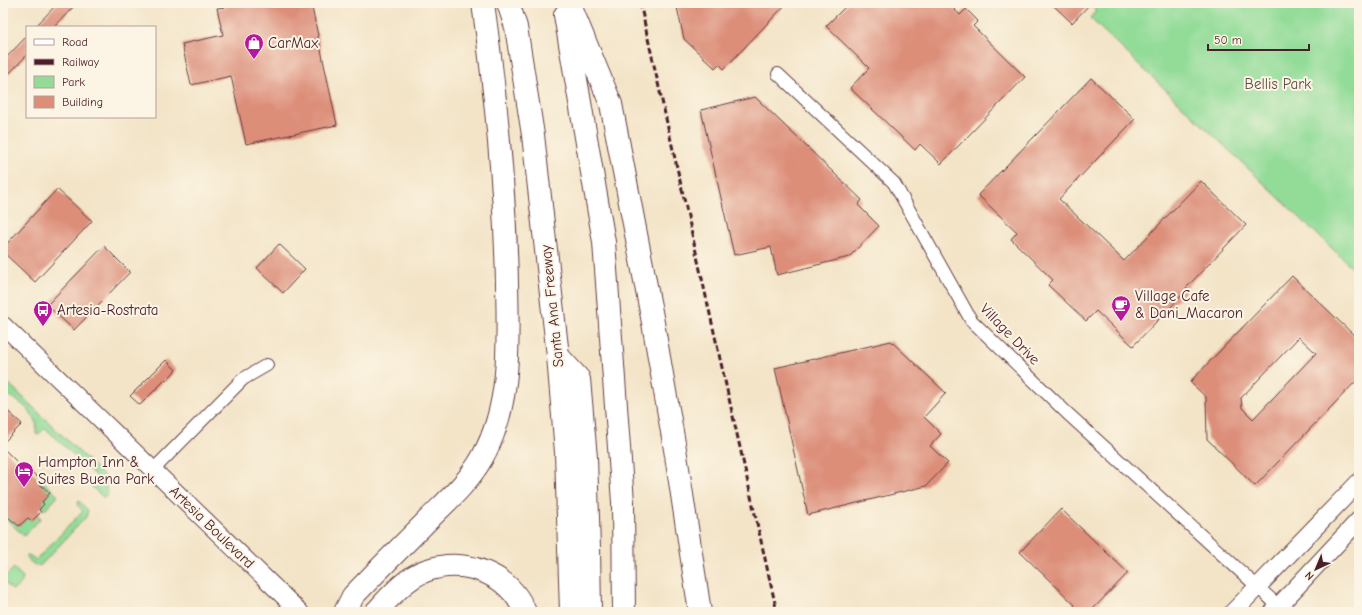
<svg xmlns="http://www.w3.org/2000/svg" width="1362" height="615" font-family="'Comic Neue',sans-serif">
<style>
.green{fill:#92dc98;stroke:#6e7e62}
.building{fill:#dc8e79;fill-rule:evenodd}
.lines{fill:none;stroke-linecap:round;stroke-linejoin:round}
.street-casing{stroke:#633d42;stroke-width:14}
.secondary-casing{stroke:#633d42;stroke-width:19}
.highway-casing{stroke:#633d42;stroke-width:24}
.street{stroke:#fff;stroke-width:12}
.secondary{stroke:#fff;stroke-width:17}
.highway{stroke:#fff;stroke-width:22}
.rail{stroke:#4a1f2b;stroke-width:3;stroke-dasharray:6 3;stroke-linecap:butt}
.labels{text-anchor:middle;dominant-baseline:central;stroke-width:4;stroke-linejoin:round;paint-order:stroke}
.poi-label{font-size:15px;fill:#4a1f2b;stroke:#fcf5e5;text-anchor:start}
.park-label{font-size:15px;fill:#5c4e46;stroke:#fcf5e5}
.street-label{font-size:15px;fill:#4a1f2b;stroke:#fcf5e5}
</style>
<rect width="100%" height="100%" fill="#fcf5e5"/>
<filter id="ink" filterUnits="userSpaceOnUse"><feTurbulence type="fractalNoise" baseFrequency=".025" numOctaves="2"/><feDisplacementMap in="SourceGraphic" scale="8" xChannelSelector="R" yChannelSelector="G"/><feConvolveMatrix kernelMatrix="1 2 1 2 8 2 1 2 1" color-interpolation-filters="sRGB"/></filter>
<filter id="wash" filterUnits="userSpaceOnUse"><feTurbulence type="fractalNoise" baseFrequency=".012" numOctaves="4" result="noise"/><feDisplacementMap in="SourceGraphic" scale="16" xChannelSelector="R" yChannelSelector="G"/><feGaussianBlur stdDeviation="0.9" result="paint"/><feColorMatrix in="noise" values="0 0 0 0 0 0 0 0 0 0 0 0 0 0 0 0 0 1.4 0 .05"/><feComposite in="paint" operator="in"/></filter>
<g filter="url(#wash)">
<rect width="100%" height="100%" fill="#f3e4c7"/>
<path class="green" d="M1089 3H1359V274L1090 18 1096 11Z
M3 378 103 475 107 491 109 493 104 498 91 486 98 478 45 428 38 435 36 434C36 430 37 426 36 422 32 411 14 395 3 395Z
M43 481 58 496 45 510 42 506 44 504 42 502 50 493 40 484Z
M79 501 88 510 86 517 41 565 36 566 27 559V556L29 555 36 560 83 511 77 505Z
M3 513 19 526 28 518 32 521 37 515 41 518 24 536 3 516Z
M14 568 23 577C23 583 17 588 12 590L3 581V573L6 576Z"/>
<g id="blocks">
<path class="building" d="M58 3H77L54 27H35Z
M224 3H311L337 125 246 144 231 76 191 85 182 44 223 35 217 8 225 7Z
M676 3H787L724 69 719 64 715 68 684 39Z
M849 3H948L960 15 966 9 978 21 973 26 1025 77 941 164 920 144 915 150 850 88 869 68 826 26Z
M1051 3H1091L1072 23Z
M27 36V55L3 80V61Z
M1091 78 1135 119 1059 199 1124 261 1201 181 1246 225 1186 288 1187 290 1133 346 1096 311 1086 321 1048 285 1053 280 1011 239 1017 232 978 195Z
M755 97 862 200 858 205 879 226 849 257 777 275 771 247 734 255 701 110Z
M57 189 92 221 35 282 3 252V248Z
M279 244 305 269 283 293 257 268Z
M104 246 130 272 74 330 47 305Z
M1292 276 1359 340V378L1255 486 1207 439 1206 397 1190 382ZM1299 337 1316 353 1253 419 1242 408 1241 398Z
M891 341 946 393 924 417 941 434 930 446 948 463 926 486 808 515 775 368Z
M166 360 176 370 167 380 166 379 140 405 130 396Z
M3 407 22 424 3 443Z
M3 448 29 474 31 471 42 482 40 484 50 493 42 502 44 504 39 510 41 512 32 521 28 518 19 526 3 513Z
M1061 509 1128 573 1090 612H1068L1075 605 1020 552Z"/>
</g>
</g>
<g filter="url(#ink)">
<use href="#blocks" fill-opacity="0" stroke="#633d42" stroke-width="1"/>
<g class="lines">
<defs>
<path id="street" d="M778 74 894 183 971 320 1067 413 1285 612
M153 470 243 379 267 365"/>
<path id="secondary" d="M3 325 300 612
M1233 612 1359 482
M1273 612 1359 520"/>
<path id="highway" d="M508 3 516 27 533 135 558 356 566 452 571 612
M569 3 611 104 652 317 675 449 700 612
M565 15 604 242 623 502 624 612
M558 356 579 379 586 458 589 548 590 612
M345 612 353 596C377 571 402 546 426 522 446 502 468 483 482 458 512 405 508 341 507 283 505 189 496 96 483 3
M376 612C389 598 407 577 425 571 464 557 509 573 525 612"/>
</defs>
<use href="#street" class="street-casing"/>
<use href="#secondary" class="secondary-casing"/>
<use href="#highway" class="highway-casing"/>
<use href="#street" class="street"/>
<use href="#secondary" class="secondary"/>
<use href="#highway" class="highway"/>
<path class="rail" d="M640 3 777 612"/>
</g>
</g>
<defs>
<symbol id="shop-pin" viewBox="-11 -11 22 30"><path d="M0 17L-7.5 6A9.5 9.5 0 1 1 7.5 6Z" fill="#b5179e" stroke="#fcf5e5"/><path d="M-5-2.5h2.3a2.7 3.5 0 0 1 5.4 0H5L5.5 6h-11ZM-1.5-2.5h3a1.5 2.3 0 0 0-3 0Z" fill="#fff"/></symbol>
<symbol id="cafe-pin" viewBox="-11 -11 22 30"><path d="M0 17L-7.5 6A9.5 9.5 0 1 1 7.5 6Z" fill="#b5179e" stroke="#fcf5e5"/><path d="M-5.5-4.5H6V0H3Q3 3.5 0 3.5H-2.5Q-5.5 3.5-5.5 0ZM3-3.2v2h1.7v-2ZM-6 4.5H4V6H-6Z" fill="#fff"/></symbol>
<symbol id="bus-pin" viewBox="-11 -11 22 30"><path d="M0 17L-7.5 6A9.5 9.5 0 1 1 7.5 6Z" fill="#b5179e" stroke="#fcf5e5"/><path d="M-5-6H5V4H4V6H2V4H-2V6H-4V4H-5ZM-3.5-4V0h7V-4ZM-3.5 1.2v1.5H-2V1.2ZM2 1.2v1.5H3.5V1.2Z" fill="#fff"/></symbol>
<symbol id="hotel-pin" viewBox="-11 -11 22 30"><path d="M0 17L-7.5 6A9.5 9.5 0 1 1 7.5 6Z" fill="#b5179e" stroke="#fcf5e5"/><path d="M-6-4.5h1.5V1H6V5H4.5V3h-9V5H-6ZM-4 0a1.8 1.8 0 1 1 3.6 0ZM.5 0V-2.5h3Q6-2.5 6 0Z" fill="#fff"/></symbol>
</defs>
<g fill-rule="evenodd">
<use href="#shop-pin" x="243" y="32" width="22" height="30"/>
<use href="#cafe-pin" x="1110" y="294" width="22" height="30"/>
<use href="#bus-pin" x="32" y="299" width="22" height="30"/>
<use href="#hotel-pin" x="13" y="460" width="22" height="30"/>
</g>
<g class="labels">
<g class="poi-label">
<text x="268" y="43">CarMax</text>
<text x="1135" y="296">Village Cafe<tspan x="1135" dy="17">&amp; Dani_Macaron</tspan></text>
<text x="57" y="310">Artesia-Rostrata</text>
<text x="38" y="462">Hampton Inn &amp;<tspan x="38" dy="17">Suites Buena Park</tspan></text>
</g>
<g class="park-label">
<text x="1278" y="84">Bellis Park</text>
</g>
<g class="street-label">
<text transform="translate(552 306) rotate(-96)">Santa Ana Freeway</text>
<text transform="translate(1010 334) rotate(46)">Village Drive</text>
<text transform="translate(212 527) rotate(44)">Artesia Boulevard</text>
</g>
</g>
<rect width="1362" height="615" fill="none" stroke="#fcf5e5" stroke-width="16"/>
<rect x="26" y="26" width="130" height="92" fill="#fcf5e5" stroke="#b59f9b"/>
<rect x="34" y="39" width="20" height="6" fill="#ffffff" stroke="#b59f9b"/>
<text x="62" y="46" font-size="12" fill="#4a1f2b">Road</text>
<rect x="34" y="59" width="20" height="6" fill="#4a1f2b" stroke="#b59f9b"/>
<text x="62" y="66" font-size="12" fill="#4a1f2b">Railway</text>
<rect x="34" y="76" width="20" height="12" fill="#92dc98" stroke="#b59f9b"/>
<text x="62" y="86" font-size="12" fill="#4a1f2b">Park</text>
<rect x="34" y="96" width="20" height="12" fill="#dc8e79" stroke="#b59f9b"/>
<text x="62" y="106" font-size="12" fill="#4a1f2b">Building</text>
<g transform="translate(1316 569) rotate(224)" stroke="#fcf5e5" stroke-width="3" paint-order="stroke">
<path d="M0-3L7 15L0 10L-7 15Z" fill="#4a1f2b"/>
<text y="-6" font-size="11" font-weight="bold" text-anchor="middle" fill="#4a1f2b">N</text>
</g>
<path d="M1208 44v6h101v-6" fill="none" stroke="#4a1f2b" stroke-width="2"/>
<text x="1214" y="44" font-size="12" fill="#4a1f2b" stroke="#fcf5e5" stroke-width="3" paint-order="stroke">50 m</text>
</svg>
